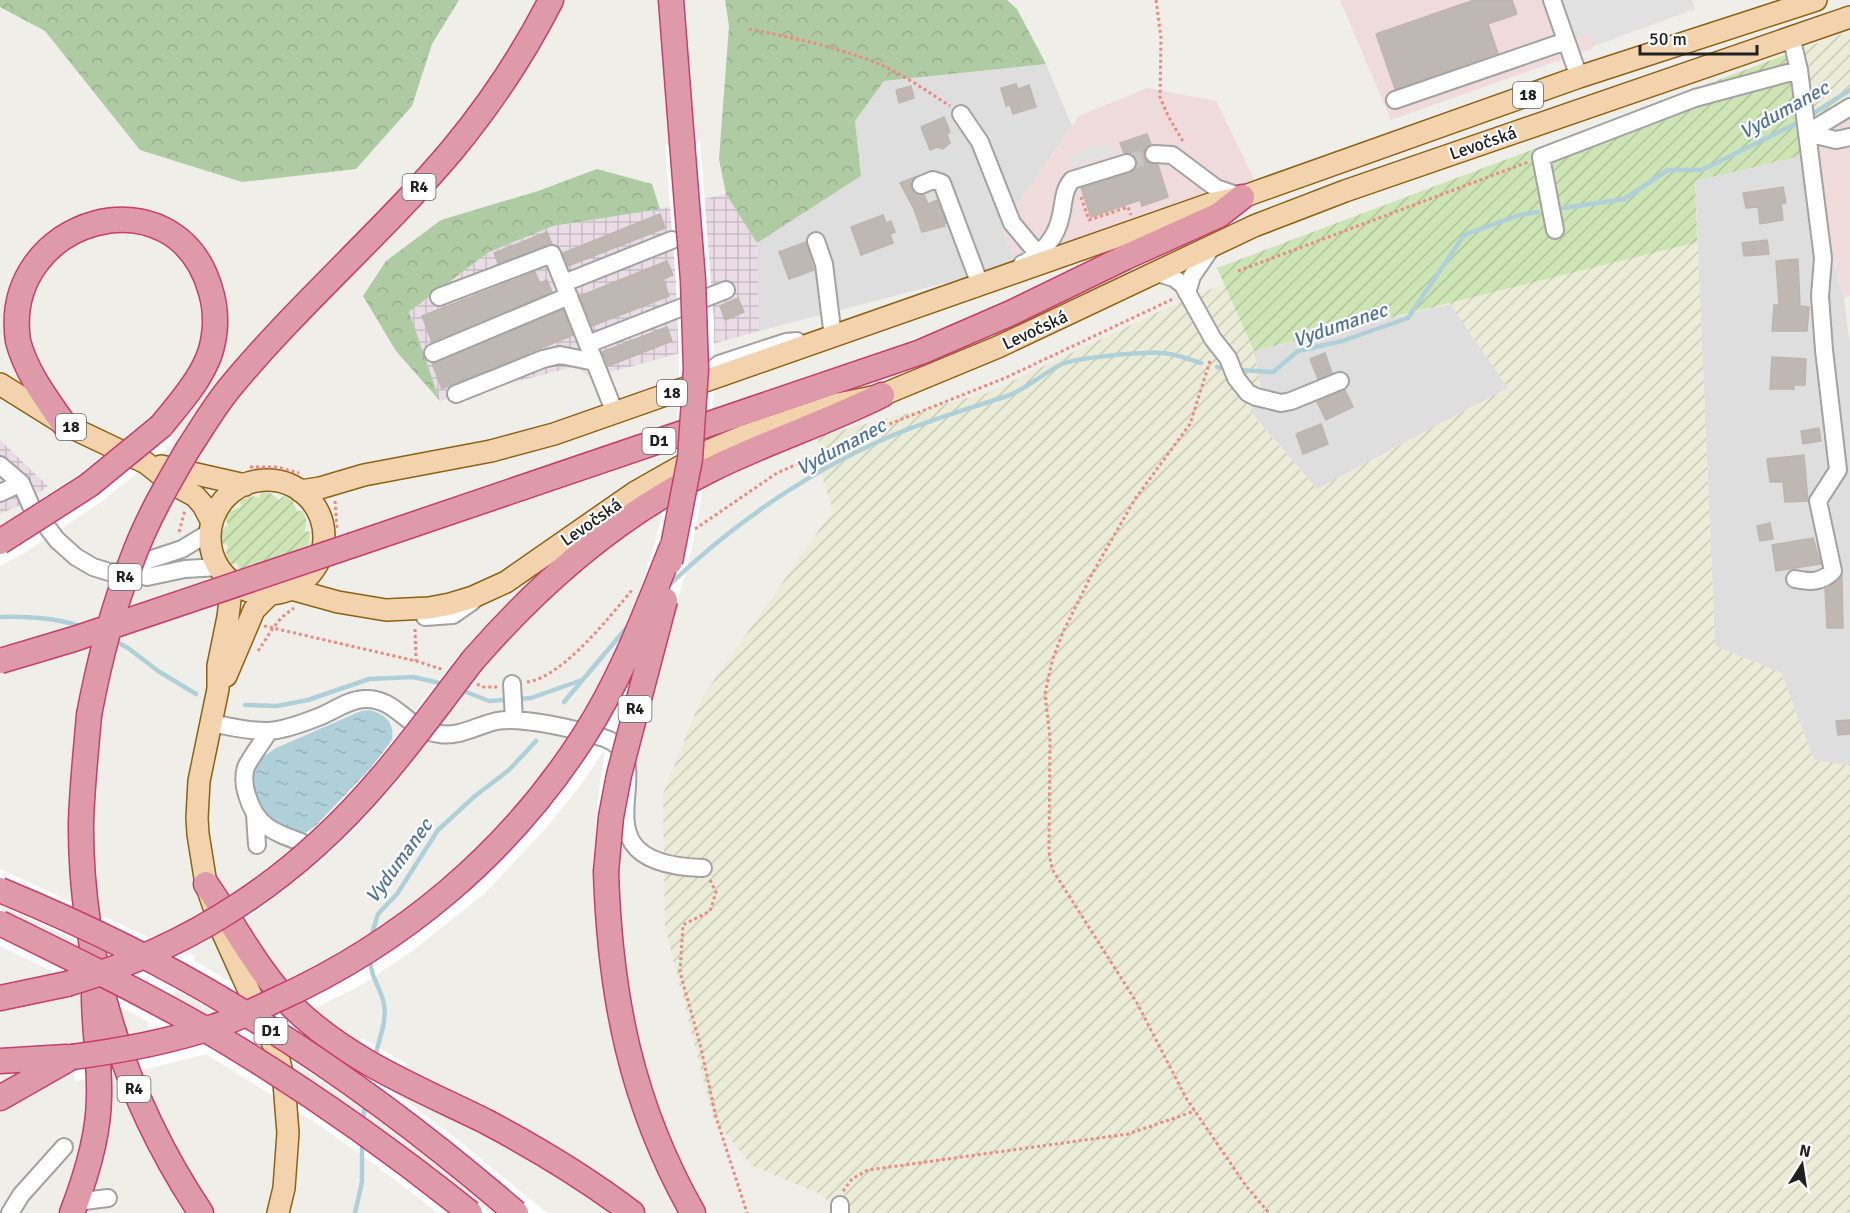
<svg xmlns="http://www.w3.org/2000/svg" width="1850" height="1213" font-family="Signika,sans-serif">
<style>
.residential{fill:#dfdede}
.commercial{fill:#efdbdb}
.industrial{fill:url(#industrial-grid)}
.farmland{fill:url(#farmland-furrows);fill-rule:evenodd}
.forest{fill:url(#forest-crowns)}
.garden{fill:url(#garden-furrows)}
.parking{fill:#e1e1e1}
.water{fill:url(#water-ripples)}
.pier{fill:#fff;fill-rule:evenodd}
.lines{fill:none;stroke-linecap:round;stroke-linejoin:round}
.stream{stroke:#afd0d9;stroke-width:4.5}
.building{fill:#beb7b2;stroke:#c0b5ad;stroke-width:1.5}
.minor-tunnel{stroke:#c7c5c1;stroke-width:16;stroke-dasharray:16 8;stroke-linecap:butt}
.minor-casing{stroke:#a2a2a2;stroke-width:20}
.major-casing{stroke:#8d6212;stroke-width:24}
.highway-casing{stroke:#c83d6e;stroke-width:27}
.path{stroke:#ea8a80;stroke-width:3;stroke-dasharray:3 3;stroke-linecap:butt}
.minor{stroke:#fff;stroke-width:16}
.major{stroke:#f2d3ad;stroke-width:21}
.highway{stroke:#de9aa8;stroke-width:24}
.highway-bridge-casing{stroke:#c83d6e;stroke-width:27;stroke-linecap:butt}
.highway-bridge{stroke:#de9aa8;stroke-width:24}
.labels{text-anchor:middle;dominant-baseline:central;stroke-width:4.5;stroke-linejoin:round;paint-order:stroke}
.shield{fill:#fff;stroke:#646464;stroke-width:1.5}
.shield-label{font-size:16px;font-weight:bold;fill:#212121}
.street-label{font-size:18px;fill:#212121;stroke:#fff}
.water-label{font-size:20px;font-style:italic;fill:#517598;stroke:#fff}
</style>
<defs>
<pattern id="industrial-grid" width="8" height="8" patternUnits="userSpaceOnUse" patternTransform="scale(1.5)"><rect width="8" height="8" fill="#e9dce6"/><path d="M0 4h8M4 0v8" fill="none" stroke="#c8bcc5"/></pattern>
<pattern id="farmland-furrows" width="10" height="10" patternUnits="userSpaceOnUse" patternTransform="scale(1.5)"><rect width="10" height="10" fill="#ebecd7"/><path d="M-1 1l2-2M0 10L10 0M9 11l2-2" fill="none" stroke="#c9cab8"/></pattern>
<pattern id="forest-crowns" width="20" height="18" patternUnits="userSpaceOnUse" patternTransform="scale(1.5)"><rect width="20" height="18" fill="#afcba3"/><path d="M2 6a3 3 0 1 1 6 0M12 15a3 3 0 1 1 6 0" fill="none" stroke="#96ae8c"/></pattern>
<pattern id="garden-furrows" width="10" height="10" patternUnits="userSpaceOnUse" patternTransform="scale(1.5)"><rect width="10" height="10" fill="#cde4b5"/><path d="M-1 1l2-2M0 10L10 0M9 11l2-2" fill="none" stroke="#b0c39b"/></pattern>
<pattern id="water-ripples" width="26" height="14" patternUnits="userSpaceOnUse" patternTransform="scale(1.5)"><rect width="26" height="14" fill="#afd0d9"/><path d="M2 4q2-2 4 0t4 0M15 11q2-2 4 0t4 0" fill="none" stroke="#96b2ba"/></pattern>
</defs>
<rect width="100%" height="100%" fill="#f0eee9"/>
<path class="residential" d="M1046 64 1072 126 1001 228 1018 264 759 331 757 243 861 176 855 121 884 81Z
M1805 155 1844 299 1850 346V766L1814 760 1781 673 1715 646 1695 181Z
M1450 304 1508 388 1317 489 1249 410 1262 398 1254 351Z"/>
<path class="commercial" d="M1340 0H1554L1590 33 1594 46 1591 49 1391 120Z
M1147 88 1216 101 1254 179 1018 264 1001 228 1079 116Z
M1850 110V296L1844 299 1803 142Z"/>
<path class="industrial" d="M726 194 757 243 759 331 590 378 577 366 440 401 408 313 489 252 553 226 660 209Z
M0 440 48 486 23 504 0 514Z"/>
<path class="farmland" d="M1850 31V108L1695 181 1715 646 1781 673 1814 760 1850 766V1213H840L821 1194 752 1166 713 1118 665 927 663 794 701 699 833 510 817 462 819 436 987 393 1184 300 1798 50ZM1450 304 1508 388 1317 489 1249 411 1262 398 1254 351Z"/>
<path class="forest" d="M0 0H459L432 44 412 106 356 169 242 182 140 150 45 31 0 7Z
M725 0H1007L1017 9 1046 64 884 81 855 121 861 176 757 243 726 194 719 159 729 26Z
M597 169 652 184 660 209 553 226 489 252 409 312 440 401 396 351 363 296 386 261 441 220 538 191Z"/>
<path class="garden" d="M1798 50 1805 155 1695 181 1697 242 1254 351 1217 268Z
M261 492 270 493 279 500 284 496 292 500 297 511H302C307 518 307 523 304 531L310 532 309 545 240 571 237 563 231 565C226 558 225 553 228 545L222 544V531L228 524 225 519 230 511 241 507 240 501C246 497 252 495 259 498Z"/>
<path class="parking" d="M1554 0H1692L1695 9 1594 46 1589 33 1569 40Z
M1106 144 1117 153 1074 167 1064 157Z"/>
<path class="water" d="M369 710C383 713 395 722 392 738 390 754 320 827 305 833 291 838 275 825 263 818L249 777 263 757 276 748 361 711Z"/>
<path class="pier" d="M700 141 714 322 713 411 708 461 691 552 642 729 623 819 620 874 593 870 597 806 605 749 580 786 546 828 485 893 411 952 363 984 292 1020 350 1059 362 1038 407 1064 394 1087 374 1077 448 1132 547 1213H495L428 1158 348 1098 255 1037 247 1040 335 1096 394 1137 490 1213H438L374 1164 316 1123 206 1054 147 1069 75 1081 70 1044 109 1040 160 1028 156 1025 153 1029 147 1026 149 1022 92 992 71 997 66 978 0 946V909L100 959 108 955 0 905V869L150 938 187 920 236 891 302 840 370 769 461 651 484 669 392 788 354 830 321 861 252 915 183 954 186 956 188 953 195 956 193 960 255 996 301 975 344 952 390 923 426 895 460 866 492 834 550 764 574 728 597 690 630 621 655 543 666 497 678 409 679 369 676 281 665 144ZM175 989 216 1012V1013L206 1016 172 997Z
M152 415 175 442 101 502 24 553 0 566V526L80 473Z"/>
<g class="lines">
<path class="stream" d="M1808 117 1850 90
M1564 208 1624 199 1668 170H1702L1801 121
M1217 367 1229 369
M1237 370 1273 372 1298 351 1342 341 1408 318 1464 235 1519 215 1538 212
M666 588C731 525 808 472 891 436 929 420 968 409 1007 396 1027 389 1043 373 1062 364 1080 357 1141 352 1161 353 1174 353 1188 359 1201 363
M0 617C27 616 57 618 83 627
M113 640 128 648 158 671 196 694
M461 690 489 701 531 698 582 680
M564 702 628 626
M245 705 277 706 308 700 369 679 413 677 444 684
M371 937 378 914 397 894 438 830 475 796 509 770 536 741
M370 958C370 976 380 986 384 1004 387 1021 379 1040 375 1056
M363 1121 365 1103
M355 1213 362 1182V1141"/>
</g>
<path class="building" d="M1474 0H1512L1517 14 1488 24 1498 53 1395 89 1376 34Z
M1016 84 1018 89 1029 85 1036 107 1013 114 1010 105 1006 106 1001 88Z
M911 86 914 98 899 103 896 90Z
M944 117 950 132 947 134 950 143 943 149 937 147 930 150 921 127Z
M1147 134 1151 144 1145 149 1144 158 1149 163 1158 165 1168 197 1142 206 1140 200 1091 217 1081 188 1134 171 1137 165V159L1130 153H1124L1120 143Z
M915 177 911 183 912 190 915 194 924 195 928 204 937 200 946 223 944 224 945 226 922 232 914 209 900 183Z
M1783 187 1786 203 1781 204 1783 220 1760 224 1758 207 1746 208 1743 193Z
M660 214 665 228 568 266 563 253Z
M883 215 886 223 891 221 895 232 890 234 893 243 861 255 851 227Z
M547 232 552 244 498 263 494 253Z
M1767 240 1769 254 1744 256 1742 243Z
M806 242 814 270 789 279 779 252Z
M1798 259 1800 306 1809 307 1807 331H1772L1774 305H1779L1776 261Z
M667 261 673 275 663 279 669 296 592 326 580 296Z
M535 272 540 283 547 280 552 292 432 342 422 316Z
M738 298 744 312 725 320 720 306Z
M563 310 573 335 442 389 432 363Z
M667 327 672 341 608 366 602 352Z
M1325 353 1332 373 1318 379 1310 359Z
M1772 357 1806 359 1805 385H1794V389H1770Z
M1345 390 1353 407 1326 420 1317 402Z
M1321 424 1328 444 1303 454 1296 434Z
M1819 428 1821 441 1803 444 1801 431Z
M1804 455 1808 501 1785 502 1783 482H1770L1767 459Z
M1770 523 1773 539 1760 541 1757 526Z
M1813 538 1821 564 1776 571 1772 545Z
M1842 576 1843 628H1827L1825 589 1828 588Z
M1850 720V734L1838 735 1836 721Z"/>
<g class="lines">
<path class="minor-tunnel" d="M1127 163 1154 154"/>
<defs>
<path id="minor" d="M1552 0 1579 77
M1791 36 1799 70 1823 258 1820 296 1824 350 1838 470 1818 501 1833 571C1821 583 1810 582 1795 579
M1395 100 1566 41
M961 114 980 142 1012 223 1032 247 1040 252
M1807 133 1850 107
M1807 133 1836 140 1850 137
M1154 154 1172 155 1216 188 1242 197
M921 185 933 180 942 183 978 279
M1555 230 1541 157 1695 98 1799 70
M816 241 824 264 833 337
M1022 264C1042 255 1057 237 1061 215 1064 203 1063 190 1072 180L1127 163
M1154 272 1174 278 1183 285 1213 339 1228 358 1236 378 1248 393 1256 397 1281 403 1291 401 1340 381
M564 283 672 240
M1187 293 1192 276 1214 244
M439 297 552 254 615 413
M588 344 726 290
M433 353 569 296
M700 379 719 364 786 342 797 341
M456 394 543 359 560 355 595 362
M0 465 21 483 31 506 57 540 76 557 93 567 109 572 129 573 147 577 185 569 219 567
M0 493 21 483
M129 573 146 561 182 549 210 532
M425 617 453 615 473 601
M512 684 514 720
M210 723C229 726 250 732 269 731 285 730 306 722 321 716 335 710 348 700 364 699 397 697 407 731 440 734 460 737 478 725 497 721 522 716 579 730 604 738 669 760 563 864 703 868
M269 731C262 743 252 755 246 767 243 777 244 786 247 795 256 826 273 832 301 842
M255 814 257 845
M76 1202 108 1198
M10 1213 21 1195 64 1147
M840 1213V1205"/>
<path id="major" d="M0 384 64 424 146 463 171 483 195 496 203 505 212 522
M161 466 245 485
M210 537a57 57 0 1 1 114 0a57 57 0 1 1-114 0Z
M300 491 320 488 364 475 491 451 554 434 1210 204 1242 197 1579 77 1816 0
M232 582 228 617 218 666V689L199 781 197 818 198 834 206 884 222 931 278 1055 284 1083 288 1133 284 1188 278 1213
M291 589 338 602 386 610 429 608 450 604 473 597 506 582 634 493 708 451 744 436 838 404 882 395 998 347 1254 226 1345 191 1850 17
M226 676 254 610 270 594"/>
<path id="highway" d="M671 0 682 142
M64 424C46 398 26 372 18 341 0 218 177 167 211 292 218 316 216 345 204 367 193 389 176 407 161 426
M188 449C202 428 215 405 232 385 301 302 384 231 453 149 491 103 524 53 551 0
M353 545 921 352 1011 313 1126 257 1219 215 1242 197
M473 660C540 583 617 515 710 470 766 442 826 423 882 395
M89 715C86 751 82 787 81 823 80 961 125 1099 201 1213
M606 872C610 996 631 1104 693 1213
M206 884C234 924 258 972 293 1007 347 1060 418 1088 485 1121 536 1148 586 1178 632 1213
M0 998 67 984
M0 1061 66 1057
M0 1098 72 1057
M72 1213C86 1177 99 1136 99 1096 100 1062 94 1029 94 995"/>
</defs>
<use href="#minor" class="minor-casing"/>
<use href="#major" class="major-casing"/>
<use href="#highway" class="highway-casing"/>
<path class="path" d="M1156 0 1161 38 1160 97 1168 116 1184 143
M749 29C789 37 831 46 869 60 898 71 924 89 950 106
M1081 197 1089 220 1128 207 1131 215
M1238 271 1528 162
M1210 361 1190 424 1135 499 1092 574 1063 632 1052 661 1045 694 1050 737 1049 852 1052 869 1137 1003 1186 1098 1246 1186 1269 1213
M250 467H277L299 473
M335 501 337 530
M695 529 777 473 887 425 1005 378 1175 298
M179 532 185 510
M264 626 273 628 282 617 294 608
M415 629 416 661
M258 651 273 628 416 661 444 670
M527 682C563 677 609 617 633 589
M477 684 483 687H497
M710 880 716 892 710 911 683 925 680 972 700 1044 716 1117 747 1213
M843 1191 852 1179 868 1170 1128 1134 1195 1111"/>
<use href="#minor" class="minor"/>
<use href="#major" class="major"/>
<use href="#highway" class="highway"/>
<defs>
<path id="highway-bridge" d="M0 542 89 485 161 426
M670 562 690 459 696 369 693 280 682 142
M0 661 74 639 353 545
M89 715C99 662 112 610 132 560 146 521 167 485 188 449
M606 872 611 817 619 775 665 600
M0 890C80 923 159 961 233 1006 333 1066 428 1137 516 1213
M0 923C67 956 133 988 198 1025 294 1081 384 1144 470 1213
M67 984C193 947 295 879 380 779 413 741 442 700 473 660
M72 1057C120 1051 167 1042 213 1027 235 1020 255 1010 276 1000 402 943 509 853 584 736 622 677 646 612 672 547"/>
</defs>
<use href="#highway-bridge" class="highway-bridge-casing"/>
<use href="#highway-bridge" class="highway-bridge"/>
</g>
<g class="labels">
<g class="shield">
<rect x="1513" y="82" width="30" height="26" rx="4.5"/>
<rect x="402.5" y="174" width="33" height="26" rx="4.5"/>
<rect x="657" y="380" width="30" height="26" rx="4.5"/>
<rect x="56" y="414" width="30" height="26" rx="4.5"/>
<rect x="642.5" y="428" width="33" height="26" rx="4.5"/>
<rect x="108.5" y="564" width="33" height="26" rx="4.5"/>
<rect x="618.5" y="696" width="33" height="26" rx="4.5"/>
<rect x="254.5" y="1018" width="33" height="26" rx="4.5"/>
<rect x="117.5" y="1076" width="33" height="26" rx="4.5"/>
</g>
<g class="shield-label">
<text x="1528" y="95">18</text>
<text x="419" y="187">R4</text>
<text x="672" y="393">18</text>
<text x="71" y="427">18</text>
<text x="659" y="441">D1</text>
<text x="125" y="577">R4</text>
<text x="635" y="709">R4</text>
<text x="271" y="1031">D1</text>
<text x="134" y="1089">R4</text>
</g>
<g class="street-label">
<text transform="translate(1483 143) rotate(-19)">Levočská</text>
<text transform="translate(1035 330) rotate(-25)">Levočská</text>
<text transform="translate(591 522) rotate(-35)">Levočská</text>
</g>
<g class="water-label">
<text transform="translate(1784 110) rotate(-29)">Vydumanec</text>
<text transform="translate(1340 325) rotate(-19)">Vydumanec</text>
<text transform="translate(841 447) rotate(-28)">Vydumanec</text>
<text transform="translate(399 861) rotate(-54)">Vydumanec</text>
</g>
</g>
<g transform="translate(1802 1165) rotate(12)" stroke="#ffffff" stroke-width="4.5" paint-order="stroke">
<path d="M0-4.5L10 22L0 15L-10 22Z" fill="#212121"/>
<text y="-9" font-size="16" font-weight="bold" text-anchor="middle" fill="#212121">N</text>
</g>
<path d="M1640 45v9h117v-9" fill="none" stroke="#212121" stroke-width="3"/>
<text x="1649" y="45" font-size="18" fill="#212121" stroke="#ffffff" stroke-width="4.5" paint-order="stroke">50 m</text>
</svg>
